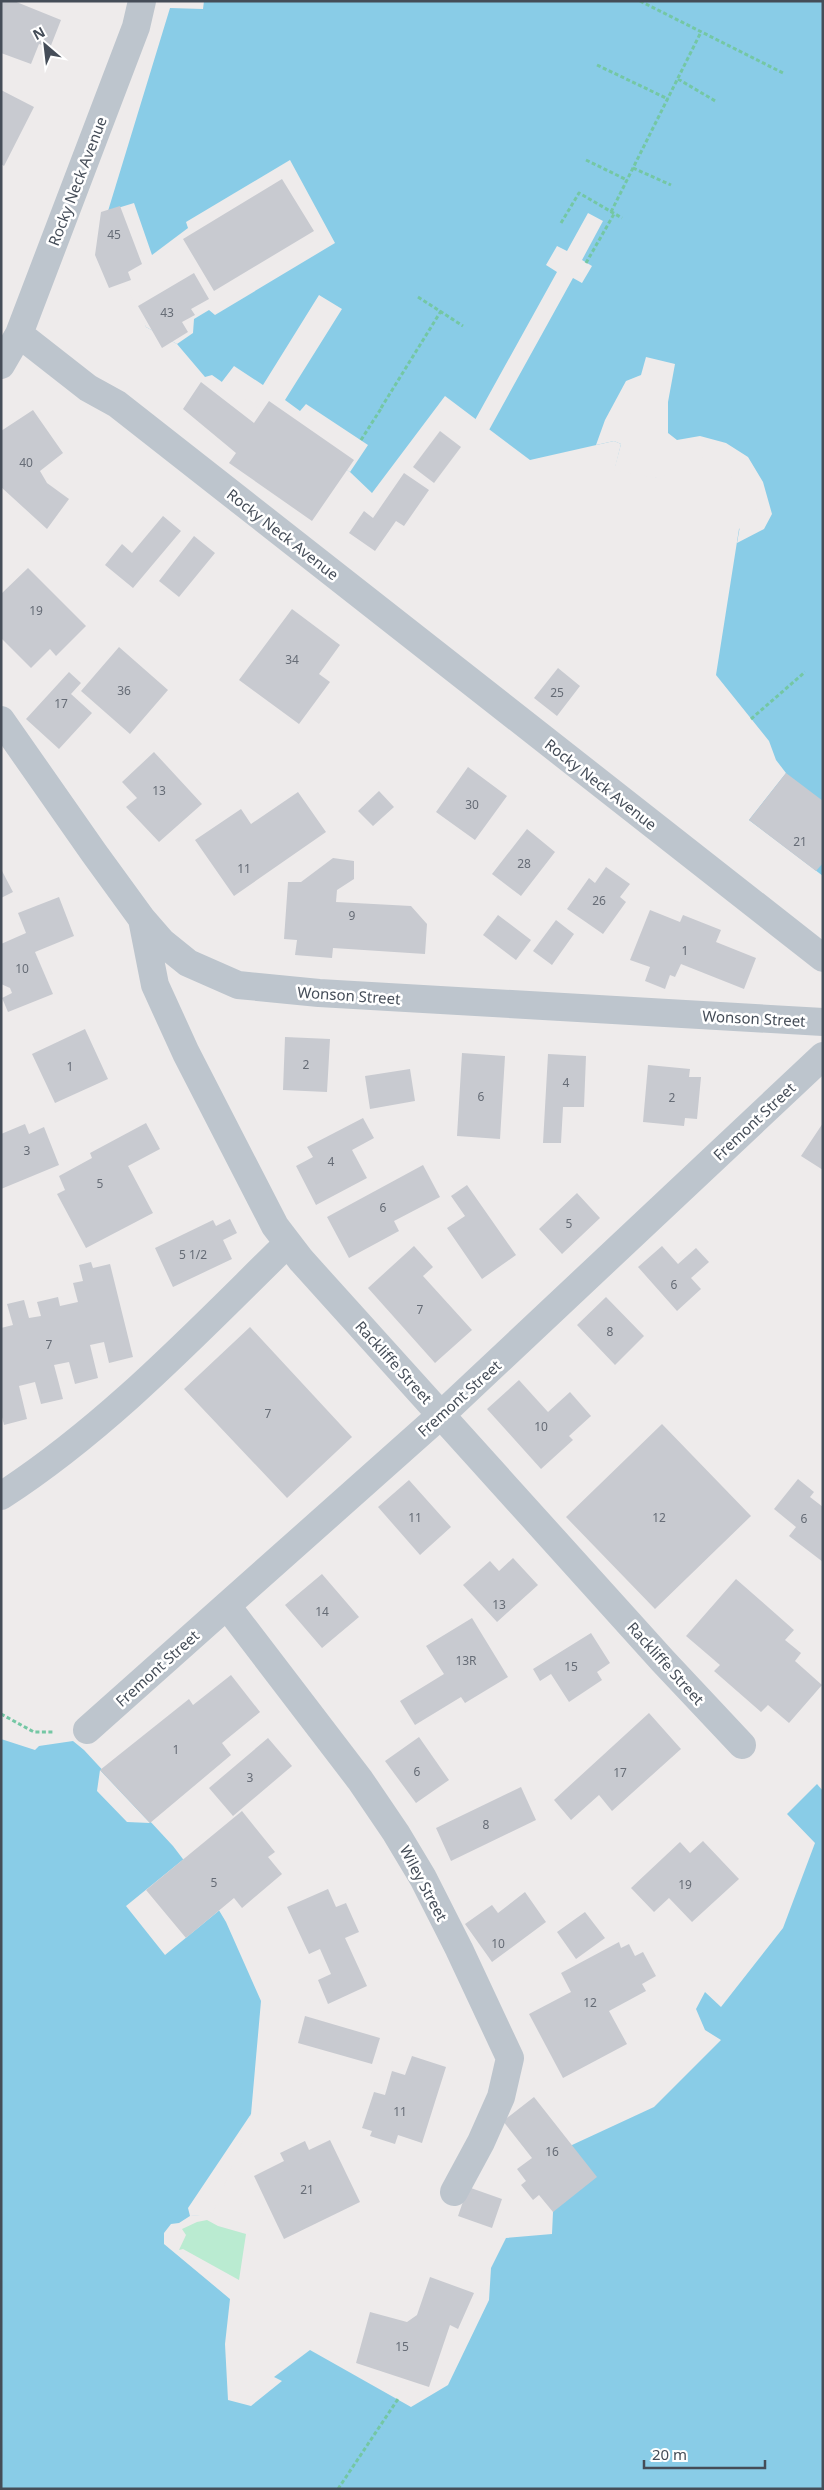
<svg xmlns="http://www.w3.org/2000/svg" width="824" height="2490" font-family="'Noto Sans',sans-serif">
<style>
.green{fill:#baebd1}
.water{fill:#89cce7}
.pier{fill:#eeebeb}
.building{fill:#c8cad0}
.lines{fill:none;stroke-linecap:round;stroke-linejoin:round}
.path{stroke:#74c7a4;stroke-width:3;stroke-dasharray:4 2.5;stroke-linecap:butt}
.minor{stroke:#bdc5cd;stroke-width:28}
.labels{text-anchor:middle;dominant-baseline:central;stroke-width:5;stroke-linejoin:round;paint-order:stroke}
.number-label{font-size:12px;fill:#666c76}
.street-label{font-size:15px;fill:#454d58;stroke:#fff}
</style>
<rect width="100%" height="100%" fill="#eeebeb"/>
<path class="green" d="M207 2220 218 2226 246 2234 239 2280 183 2249 179 2250 186 2235 182 2229 197 2222Z"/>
<path class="water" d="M204 1H823V876L749 820 786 773 776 760 769 741 716 675 739 529 761 512 731 474 703 454 671 464 659 478 615 468 621 444 614 441 530 460 445 396 372 493 350 472 212 375 205 377 177 344 146 327 108 211 170 8 203 9Z
M1 1739 35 1750 39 1746 73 1741 84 1750 173 1846 208 1892 226 1922 261 2001 251 2114 210 2214 190 2216 179 2223 171 2224 164 2233V2244L230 2299 225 2344 228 2400 251 2406 282 2381 274 2377 310 2350 411 2407 448 2385 489 2300 491 2268 506 2238 552 2234 553 2212 572 2145 654 2107 721 2040 705 2030 696 2009 705 1992 721 2007 783 1928 815 1843 787 1814 817 1784 823 1791V2489H1Z"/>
<path class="pier" d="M290 160 335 243 215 315 209 310 194 319 193 333 177 344 146 327 103 242 108 211 134 203 152 255 188 228 186 222Z
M588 213 603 221 582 260 592 266 582 283 573 278 489 430 475 420 557 272 546 265 557 246 567 251Z
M319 295 342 309 285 400 300 411 306 404 368 445 350 472 221 383 234 366 263 385Z
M646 357 675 364 668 402V433L677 440 700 436 726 443 748 457 763 482 772 514 764 529 737 543 740 526 758 512 730 475 703 457 673 466 662 479 614 470 621 444 614 441 596 445 605 420 626 381 641 375Z
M100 1770 150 1823 127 1822 97 1791Z
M185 1858 221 1909 165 1955 126 1906Z
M251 2114 244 2137 212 2215 190 2216 188 2208Z"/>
<path class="building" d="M1 1H14L61 20 50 48 39 44 31 64 1 53Z
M1 90 34 107 4 166 1 164Z
M282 179 314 231 214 291 183 239Z
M120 206 142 264 128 272 131 280 109 288 95 255 101 212Z
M194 273 209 299 191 309 195 315 182 322 188 332 162 348 138 306Z
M201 382 254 423 269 401 354 460 312 521 229 463 236 453 183 409Z
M33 410 63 453 40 471 47 483 69 499 47 529 1 487V431Z
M440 431 461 447 434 483 413 467Z
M404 473 429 490 404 526 396 521 375 551 349 533 364 511 373 518Z
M163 516 181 531 133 588 105 565 122 544 132 553Z
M194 536 215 553 179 597 159 581Z
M28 568 86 626 56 656 50 649 31 668 1 638V594Z
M292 609 340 645 319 674 330 682 299 724 239 680Z
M119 647 168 690 130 734 81 691Z
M558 668 580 686 557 716 534 698Z
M69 672 81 683 71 694 92 713 59 749 26 719Z
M154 752 202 804 159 842 126 807 137 798 122 782Z
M468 767 507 796 475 840 436 812Z
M786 773 823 801V863L816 871 749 820Z
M379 791 394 807 373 826 358 811Z
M298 792 326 832 234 896 195 840 241 809 251 824Z
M527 829 555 852 521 896 492 874Z
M333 858 354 861V879L337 890 336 902 411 906 427 924 425 954 333 948 332 958 295 955 297 940 284 939 288 882H301Z
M606 867 630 884 620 897 626 902 603 934 567 909 589 878 595 883Z
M1 869 13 892 1 898Z
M59 897 74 936 35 952 53 994 8 1012 2 998 12 993 10 988 1 984V944L26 933 18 913Z
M650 910 680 922 683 915 721 930 716 942 756 958 744 989 681 964 675 977 670 975 665 989 645 981 650 967 630 960Z
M498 915 531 940 516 960 483 935Z
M556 920 574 934 552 965 533 951Z
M85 1029 108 1079 55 1103 32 1054Z
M285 1037 330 1039 327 1092 283 1090Z
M462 1053 505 1056 500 1139 457 1136Z
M548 1054 586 1056 584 1107H563L561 1143H543Z
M648 1065 690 1069 689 1077H701L697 1119 685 1118 684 1126 643 1122Z
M410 1069 415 1101 370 1109 365 1076Z
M363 1118 374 1138 352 1150 367 1178 316 1205 296 1166 313 1157 307 1147Z
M146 1123 160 1149 128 1166 153 1213 86 1248 57 1194 65 1190 59 1176 92 1158 90 1153Z
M823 1123V1170L801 1156Z
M25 1124 29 1134 44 1127 59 1165 1 1189V1134Z
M423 1165 440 1197 394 1221 399 1231 349 1258 327 1217Z
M467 1185 516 1255 482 1279 447 1228 465 1216 451 1196Z
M577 1193 600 1218 562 1254 539 1229Z
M230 1219 237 1233 223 1240 232 1259 173 1287 155 1248 213 1220 216 1226Z
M414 1246 433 1267 423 1276 472 1330 435 1363 368 1288Z
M662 1246 678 1264 696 1248 709 1262 691 1278 701 1289 677 1311 638 1267Z
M91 1262 93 1268 110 1264 133 1357 109 1363 104 1342 90 1345 98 1378 75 1384 69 1362 54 1365 63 1399 41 1404 35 1382 19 1386 27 1419 4 1425 1 1413V1328L13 1325 7 1304 24 1300 29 1318 41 1316 37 1302 58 1297 60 1306 78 1302 73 1283 83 1281 79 1265Z
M606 1297 644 1336 615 1365 577 1325Z
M250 1327 352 1437 287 1498 184 1389Z
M519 1380 548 1412 570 1392 591 1416 569 1436 573 1440 541 1469 487 1409Z
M662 1424 751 1516 655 1609 566 1517Z
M798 1479 814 1492 810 1497 823 1507V1562L789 1536 796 1527 774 1509Z
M409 1480 451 1527 420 1555 378 1507Z
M513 1558 538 1585 497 1622 463 1585 490 1561 499 1571Z
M322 1574 359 1617 322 1648 285 1605Z
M736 1579 794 1630 785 1640 801 1653 795 1661 822 1685 789 1723 768 1705 761 1712 714 1671 720 1665 686 1636Z
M472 1618 508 1677 465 1703 461 1697 415 1725 400 1701 444 1674 426 1646Z
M591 1633 610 1663 597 1672 602 1680 569 1702 551 1674 540 1681 533 1669Z
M231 1675 260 1712 222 1743 231 1755 150 1823 100 1770 189 1699 193 1705Z
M649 1713 681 1749 612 1811 599 1795 571 1820 554 1800Z
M419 1737 449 1780 416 1803 385 1761Z
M268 1738 292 1766 233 1816 209 1788Z
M521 1787 536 1820 451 1861 436 1828Z
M242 1811 275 1852 268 1857 282 1874 242 1908 234 1898 186 1938 146 1890Z
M703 1841 739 1879 692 1922 669 1898 654 1912 631 1888 680 1842 690 1853Z
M328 1889 336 1907 346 1903 359 1932 345 1938 367 1986 328 2004 318 1980 331 1974 320 1949 309 1954 287 1907Z
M525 1892 546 1922 492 1962 465 1924 492 1905 498 1913Z
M585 1912 605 1938 576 1959 557 1932Z
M619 1942 621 1948 629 1944 635 1956 643 1952 656 1976 642 1984 646 1991 609 2011 627 2044 563 2078 529 2014 571 1992 561 1973Z
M305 2016 380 2038 372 2064 298 2043Z
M412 2056 446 2067 422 2143 398 2135 395 2144 370 2136 372 2131 362 2128 374 2092 385 2095 392 2071 405 2075Z
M534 2097 597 2177 553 2212 539 2195 533 2200 521 2185 526 2181 517 2169 532 2158 503 2121Z
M330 2140 360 2202 284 2239 254 2176 284 2161 280 2153 305 2141 309 2150Z
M468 2187 502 2199 492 2228 458 2216Z
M430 2277 474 2293 458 2329 450 2325 429 2387 356 2363 370 2312 407 2322 417 2315Z"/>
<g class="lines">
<path class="path" d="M640 1 785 74
M597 65 668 99
M678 79 717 102
M586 160 627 180
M633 168 671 185
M611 212 701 32
M561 223 579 193 622 218
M586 263 614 214
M418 297 463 326
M381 408 441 311
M361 440 382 407
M751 719 805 672
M1 1714 34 1732H53
M338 2489 398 2399"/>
<path class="minor" d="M19 334 88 388 117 404 823 958
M1 365 19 334 136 27 142 1
M1 720 94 853 142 919 162 942 188 963 238 985 319 993 823 1022
M142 919 155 985 186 1053 275 1226 301 1260 663 1661 742 1745
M1 1496C109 1426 197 1332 288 1243
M227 1606 360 1780 396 1833 423 1878 459 1949 510 2058 501 2097 481 2142 454 2192
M87 1730 442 1414 823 1056"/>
</g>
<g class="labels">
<g class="number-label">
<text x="114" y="234">45</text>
<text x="167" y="312">43</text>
<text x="26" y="462">40</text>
<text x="36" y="610">19</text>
<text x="292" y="659">34</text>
<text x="124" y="690">36</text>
<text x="557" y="692">25</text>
<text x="61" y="703">17</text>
<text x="159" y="790">13</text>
<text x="472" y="804">30</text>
<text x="800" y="841">21</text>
<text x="524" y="863">28</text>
<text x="244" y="868">11</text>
<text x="599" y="900">26</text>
<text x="352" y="915">9</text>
<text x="685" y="950">1</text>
<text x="22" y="968">10</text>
<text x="306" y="1064">2</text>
<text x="70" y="1066">1</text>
<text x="566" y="1082">4</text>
<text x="481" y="1096">6</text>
<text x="672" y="1097">2</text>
<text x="27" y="1150">3</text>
<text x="331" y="1161">4</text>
<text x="100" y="1183">5</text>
<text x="383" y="1207">6</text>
<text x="569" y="1223">5</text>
<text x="193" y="1254">5 1/2</text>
<text x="674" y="1284">6</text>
<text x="420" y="1309">7</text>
<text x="610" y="1331">8</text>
<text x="49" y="1344">7</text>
<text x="268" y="1413">7</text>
<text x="541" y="1426">10</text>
<text x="415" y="1517">11</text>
<text x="659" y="1517">12</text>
<text x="804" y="1518">6</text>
<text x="499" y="1604">13</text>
<text x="322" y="1611">14</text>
<text x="466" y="1660">13R</text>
<text x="571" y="1666">15</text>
<text x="176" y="1749">1</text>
<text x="417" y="1771">6</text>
<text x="620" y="1772">17</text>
<text x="250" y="1777">3</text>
<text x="486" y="1824">8</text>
<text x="214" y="1882">5</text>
<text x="685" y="1884">19</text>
<text x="498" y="1943">10</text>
<text x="590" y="2002">12</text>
<text x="400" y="2111">11</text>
<text x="552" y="2151">16</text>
<text x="307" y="2189">21</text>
<text x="402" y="2346">15</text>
</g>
<g class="street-label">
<text transform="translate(77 181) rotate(-69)">Rocky Neck Avenue</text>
<text transform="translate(283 534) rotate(38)">Rocky Neck Avenue</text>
<text transform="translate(601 784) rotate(38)">Rocky Neck Avenue</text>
<text transform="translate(349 995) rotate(4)">Wonson Street</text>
<text transform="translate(754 1018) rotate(3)">Wonson Street</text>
<text transform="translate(754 1121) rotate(-43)">Fremont Street</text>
<text transform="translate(394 1362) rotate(48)">Rackliffe Street</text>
<text transform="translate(459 1398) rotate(-42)">Fremont Street</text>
<text transform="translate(666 1663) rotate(48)">Rackliffe Street</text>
<text transform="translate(157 1668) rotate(-42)">Fremont Street</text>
<text transform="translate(424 1883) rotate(62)">Wiley Street</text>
</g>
</g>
<rect width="824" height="2490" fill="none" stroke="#454d58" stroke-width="5"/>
<g transform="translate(45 45) rotate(332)" stroke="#ffffff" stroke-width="4" paint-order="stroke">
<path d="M0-4L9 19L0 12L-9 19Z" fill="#454d58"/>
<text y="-8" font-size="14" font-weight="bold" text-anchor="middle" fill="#454d58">N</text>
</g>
<path d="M644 2460v8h121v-8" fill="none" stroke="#454d58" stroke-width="2.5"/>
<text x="652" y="2460" font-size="15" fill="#454d58" stroke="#ffffff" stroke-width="4" paint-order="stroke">20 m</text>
</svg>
